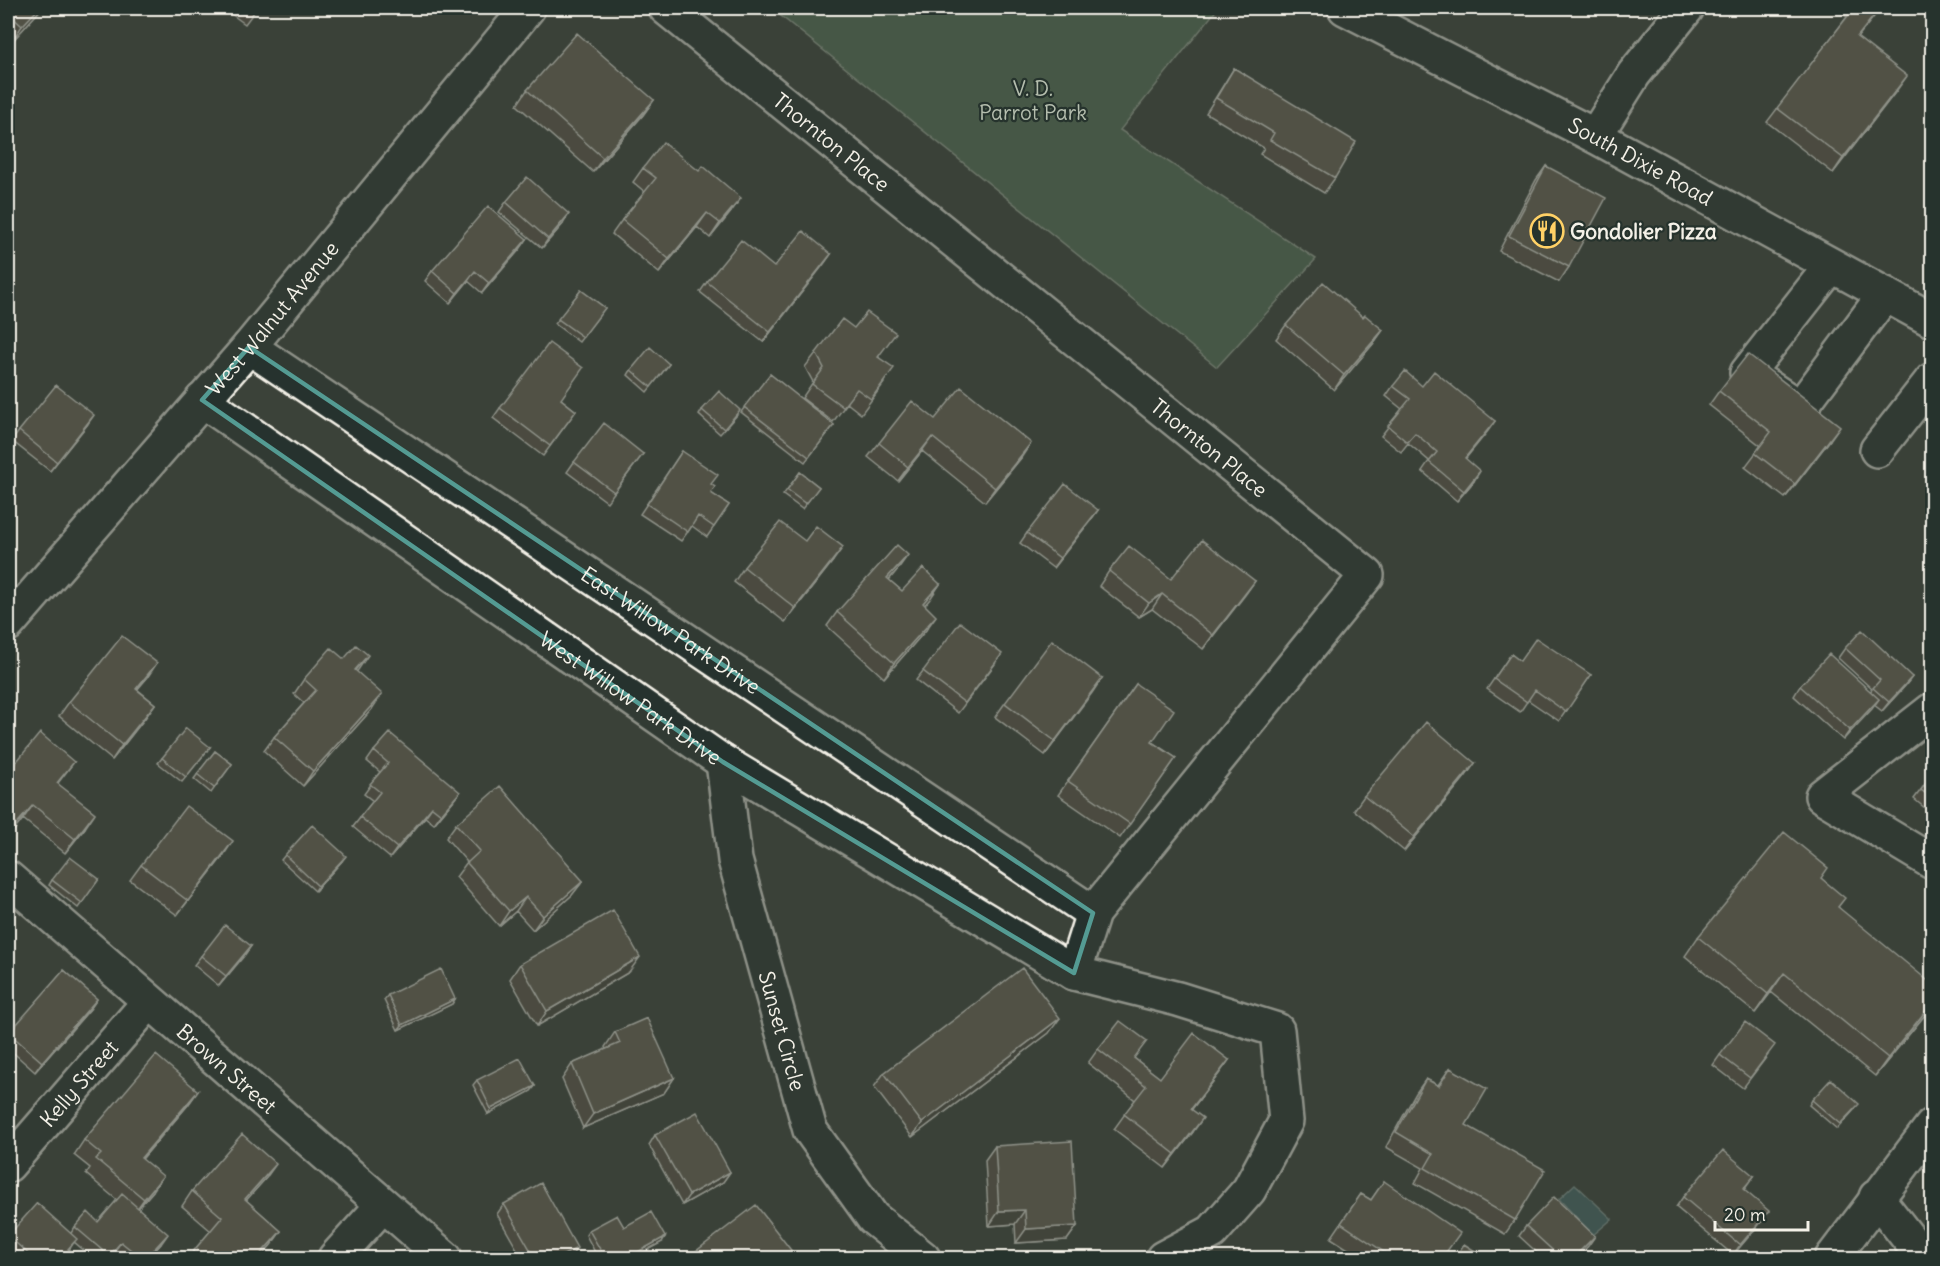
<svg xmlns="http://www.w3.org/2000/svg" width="1940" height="1266" font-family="Delius,sans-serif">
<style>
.green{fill:#577258;stroke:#a6b2a0;stroke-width:1.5}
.water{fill:#476b6a;stroke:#8ca19c;stroke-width:1.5}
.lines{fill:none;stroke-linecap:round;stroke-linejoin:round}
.minor-casing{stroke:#f4f1e8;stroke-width:38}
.major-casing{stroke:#f4f1e8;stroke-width:38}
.minor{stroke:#26332d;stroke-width:33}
.major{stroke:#26332d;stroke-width:33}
.wall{fill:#5e574a;stroke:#f4f1e8;stroke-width:1.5}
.shaded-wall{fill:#4c473c;stroke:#f4f1e8;stroke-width:1.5}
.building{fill:#6d6556;stroke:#f4f1e8;stroke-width:1.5}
.marked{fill:none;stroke:#549b93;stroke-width:4.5;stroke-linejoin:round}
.labels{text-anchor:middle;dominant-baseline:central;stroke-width:4.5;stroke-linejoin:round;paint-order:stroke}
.park-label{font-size:21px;fill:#b5beae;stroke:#26332d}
.street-label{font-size:21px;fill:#f4f1e8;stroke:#26332d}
.poi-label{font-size:21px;font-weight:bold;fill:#f4f1e8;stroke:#26332d;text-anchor:start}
</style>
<rect width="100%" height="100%" fill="#3b4239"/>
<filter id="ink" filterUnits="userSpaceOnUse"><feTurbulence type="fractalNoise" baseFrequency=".0167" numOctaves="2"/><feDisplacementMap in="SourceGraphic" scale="12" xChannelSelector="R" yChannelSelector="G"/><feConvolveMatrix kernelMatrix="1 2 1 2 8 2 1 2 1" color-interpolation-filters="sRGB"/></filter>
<g filter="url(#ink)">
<path class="green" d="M771 8H1218L1120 130 1316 259 1217 367Z"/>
<path class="water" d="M1575 1184 1612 1219 1593 1235 1559 1199Z"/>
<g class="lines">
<defs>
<g id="minor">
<path id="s1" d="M666 8 1367 575 1093 913 1074 973"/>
<path d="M1595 136 1634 74 1687 8"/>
<path d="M1831 266 1747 373 1800 408 1885 294"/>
<path id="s2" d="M249 347 1093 913"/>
<path id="s3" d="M202 400 723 762 1074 973 1178 999 1277 1030 1286 1121 1249 1190 1212 1232 1163 1258"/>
<path d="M1877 450 1932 380"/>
<path d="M1932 710 1822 796 1932 862"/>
<path id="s4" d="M723 762 735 860 810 1130 873 1218 923 1258"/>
<path id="s5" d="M8 878 445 1258"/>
<path id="s6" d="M8 1165 149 1002"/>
<path d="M1876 1197 1924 1258"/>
<path d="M335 1258 383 1205"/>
<path d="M1832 1258 1932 1126"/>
</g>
<g id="major">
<path id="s7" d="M1345 8 1595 136 1932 320"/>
<path id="s8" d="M8 624 249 347 528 8"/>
</g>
</defs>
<use href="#minor" class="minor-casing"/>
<use href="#major" class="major-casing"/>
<use href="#minor" class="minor"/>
<use href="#major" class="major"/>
</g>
<path class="wall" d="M8 8H42L9 45 8 43Z
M223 8H257L245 24Z
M1835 8H1881L1857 38 1897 90 1833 173 1767 122 1847 17Z
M1234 68 1335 178 1324 193 1260 154 1264 148 1206 113Z
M527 90 654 100 643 115 593 172 517 105Z
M1546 166 1569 267 1559 282 1499 251 1536 180Z
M643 168 731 212 710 238 697 227 659 273 612 234 622 220 645 192 633 182Z
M506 202 563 224 542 248 499 212Z
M527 239 520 249 482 293 468 281 450 303 425 281 432 271Z
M831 254 763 342 700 292 707 282Z
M581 290 605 308 579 342 555 324Z
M1363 317 1383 330 1373 344 1334 390 1276 339 1286 325Z
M816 353 879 357 884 383 861 414 847 403 833 422 802 398 813 382 805 367Z
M669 364 647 392 628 375 631 370Z
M770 374 834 425 805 462 741 412Z
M1393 386H1422L1495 421 1465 458 1474 481 1457 501 1422 471 1429 461 1408 443 1401 452 1381 436 1402 409 1386 396Z
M1719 391 1830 440 1785 498 1745 467 1761 446 1709 405Z
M561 399 576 411 543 456 493 418 500 408Z
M702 410 737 415 720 434 699 415Z
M935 419 1021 458 985 502 922 451 898 481 868 457 879 443Z
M87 425 50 471 12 441 19 431Z
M682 451 711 484V493L729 505 707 537 692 526 681 541 640 514Z
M643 454 607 502 567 472 574 462Z
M800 472 819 487 802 509 783 495Z
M1098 510 1053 568 1020 543 1027 533Z
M805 541 833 561 785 622 734 582 744 567Z
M898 569 889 580 902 591 940 584 925 605 926 630 884 678 827 626 837 612Z
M1109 571 1171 579 1255 581 1203 649 1152 609 1139 617 1099 586Z
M1845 648 1912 677 1905 686 1882 711 1874 705 1843 740 1794 696 1800 686 1870 692 1872 689 1838 658Z
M1511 654 1520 661 1591 675 1559 721 1528 700 1520 712 1487 689Z
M995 664 958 713 916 680 923 671Z
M356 672 372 709 303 786 264 751 274 737 304 703 294 694 304 679Z
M147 678 137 689 155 704 145 718 112 760 59 716 69 702Z
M1102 678 1045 755 995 717 1005 703Z
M1136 684 1152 742 1176 758 1120 838 1058 795Z
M210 747 182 782 158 763 162 758Z
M215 751 232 764 211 793 194 779Z
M374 751 453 801 434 824 425 817 390 858 353 827 373 801 364 794 380 772 367 761Z
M74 762 58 783 85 828 65 853 23 819 8 838V772Z
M1475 763 1465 777 1404 851 1354 810 1364 796Z
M1932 775V814L1914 799Z
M456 824 583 881 572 895 533 930 516 911 499 926 456 877 467 862 446 838Z
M285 855 342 861 315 891 281 860Z
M223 856 177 915 130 880 141 865Z
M1821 878 1839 908 1929 1010 1875 1076 1771 992 1755 1013 1685 956 1698 937Z
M99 879 78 908 49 885 52 880Z
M251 946 219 986 194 965 201 956Z
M520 964 629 972 537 1026 510 979Z
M64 970 97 999 90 1009 35 1072 8 1048V1036Z
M388 995 455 999 452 1004 398 1030 384 1000Z
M615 1032 674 1078 664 1093 583 1128 562 1079 572 1064 606 1050 605 1047Z
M1049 1033 912 1137 874 1087 884 1073Z
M1098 1049 1135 1059 1160 1078 1229 1060 1192 1109 1193 1132 1165 1168 1114 1129 1135 1100 1088 1063Z
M1720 1055H1768L1743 1088 1713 1065Z
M1450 1068 1466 1125 1515 1220 1505 1234 1415 1183 1423 1168 1386 1147 1416 1093 1426 1079 1438 1085Z
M477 1080 535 1086 531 1091 488 1114 473 1085Z
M198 1091 188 1105 142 1159 153 1191 138 1208 161 1244 148 1258H122L114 1252 108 1258H93L74 1242 69 1250 79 1258H15L8 1251V1236L71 1233 75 1227 98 1222 117 1200 86 1174 90 1168 74 1155 84 1140Z
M1812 1100 1855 1109 1837 1129 1809 1105Z
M655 1135 730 1172 723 1182 682 1205 649 1145Z
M995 1146 1077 1226 1067 1240 1016 1243 1015 1224 989 1226 985 1160Z
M1754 1176 1744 1190 1762 1221 1733 1255 1676 1207 1683 1197Z
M266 1178 246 1200 281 1231 271 1245 260 1258H188L196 1248 211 1231 182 1206 192 1191Z
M1384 1181 1442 1258H1362L1331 1238 1361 1194 1371 1200Z
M504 1204 570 1258H522L497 1214Z
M1526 1226 1595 1236 1588 1246 1576 1258H1543L1519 1236Z
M624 1227 662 1242 632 1258H598L586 1235 589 1230Z"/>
<path class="shaded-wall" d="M39 8H42L9 45 22 26Z
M1907 76 1897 90 1833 173 1843 158Z
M654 100 643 115 593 172 603 158Z
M741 198 731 212 710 238 720 223Z
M707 213 697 227 659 273 669 259Z
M569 214 563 224 542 248 548 239Z
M527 239 520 249 482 293 489 283Z
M831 254 824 264 763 342 770 332Z
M475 271 468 281 450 303 457 293Z
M1383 330 1373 344 1334 390 1344 375Z
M94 415 87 425 50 471 57 462Z
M1495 421 1488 431 1458 468 1465 458Z
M1840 426 1830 440 1785 498 1795 484Z
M932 437 922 451 898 481 908 467Z
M1031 443 1021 458 985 502 995 488Z
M1480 471 1474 481 1457 501 1464 491Z
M1098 510 1091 520 1053 568 1060 558Z
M843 547 833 561 785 622 795 608Z
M908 555 898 569 877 593 887 578Z
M1255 581 1245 595 1203 649 1213 635Z
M940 584 930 599 913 618 923 603Z
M1162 594 1152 609 1139 617 1149 603Z
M936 616 926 630 884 678 894 663Z
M368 655 358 670 344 685 355 670Z
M157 663 147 678 126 703 136 689Z
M1912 677 1905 686 1882 711 1889 702Z
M1102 678 1092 693 1045 755 1055 741Z
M382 694 372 709 303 786 313 771Z
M1879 699 1872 709 1843 740 1850 730Z
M155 704 145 718 112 760 122 745Z
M1475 763 1465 777 1404 851 1414 837Z
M460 792 453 801 434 824 441 814Z
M33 805 23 819 8 838 14 827Z
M432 807 425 817 390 858 397 848Z
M95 813 85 828 65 853 75 839Z
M233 841 223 856 177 915 188 901Z
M346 856 342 861 315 891 318 886Z
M583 881 572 895 533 930 543 916Z
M526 897 516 911 499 926 509 911Z
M251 946 244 956 219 986 226 976Z
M640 957 629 972 537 1026 547 1011Z
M1784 973 1771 992 1755 1013 1768 994Z
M97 999 90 1009 35 1072 42 1062Z
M455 999 452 1004 398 1030 402 1025Z
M1932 1003V1005L1929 1010 1875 1076 1888 1058Z
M1060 1018 1049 1033 912 1137 922 1123Z
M1229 1060 1219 1074 1181 1123 1191 1109Z
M674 1078 664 1093 583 1128 593 1114Z
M535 1086 531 1091 488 1114 491 1109Z
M198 1091 188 1105 131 1172 141 1158Z
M1203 1118 1193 1132 1165 1168 1175 1154Z
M276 1164 266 1178 235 1213 245 1199Z
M730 1172 723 1182 682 1205 689 1195Z
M163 1176 153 1191 134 1213 144 1199Z
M1025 1210 1015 1224 989 1226 999 1211Z
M1769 1211 1762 1221 1733 1255 1740 1245Z
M1077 1226 1067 1240 1016 1243 1026 1229Z
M281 1231 271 1245 260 1258H257Z
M168 1234 161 1244 148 1258H146Z
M1595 1236 1588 1246 1576 1258H1573Z
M665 1237 662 1242 632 1258H627Z
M121 1242 114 1252 108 1258H107Z
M577 1248 570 1258H558Z"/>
<path class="building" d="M8 8H39L22 26 8 13Z
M1854 8H1880L1857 37 1907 76 1843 158 1777 108Z
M577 33 654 100 603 158 527 90Z
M1234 68 1356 142 1335 178 1270 140 1274 133 1216 98Z
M663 142 699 171 703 166 741 198 720 223 707 213 669 259 622 220 656 178 643 168Z
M1546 166 1606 198 1569 267 1509 236Z
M527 177 569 214 548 239 506 202Z
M488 206 527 239 489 283 475 271 457 293 432 271Z
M803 231 831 254 770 332 707 282 741 240 774 267Z
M1323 282 1363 317 1365 315 1383 330 1344 375 1286 325Z
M581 290 605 308 583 337 558 319Z
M867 312 896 333 878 357 894 368 871 399 857 389 843 407 812 384 824 368 816 353 842 319 854 328Z
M549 343 583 368 561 399 576 411 550 446 500 408Z
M650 347 669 364 651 387 631 370Z
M1748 354 1840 426 1795 484 1755 453 1771 432 1719 391Z
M1405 371 1422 386 1434 371 1495 421 1465 458 1480 471 1464 491 1429 462 1437 452 1415 433 1407 442 1388 426 1410 399 1393 386Z
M770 374 834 425 809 457 744 407Z
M56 385 94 415 57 462 19 431Z
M961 387 1031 443 995 488 932 437 908 467 879 443 912 401 935 419Z
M719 391 740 410 724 429 702 410Z
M604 423 643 454 614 492 574 462Z
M682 451 718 475 711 484 715 487 711 493 729 505 714 527 698 516 688 532 647 504Z
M800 472 819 487 806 504 787 490Z
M1065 484 1098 510 1060 558 1027 533Z
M780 522 805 541 816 526 843 547 795 608 744 567Z
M1202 540 1255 581 1213 635 1162 594 1149 603 1109 571 1129 546 1171 579Z
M897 545 908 555 887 578 902 591 923 568 940 584 923 603 936 616 894 663 837 612Z
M960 622 1002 654 965 703 923 671Z
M1862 630 1912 677 1889 702 1873 688 1880 680 1845 648Z
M122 636 157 663 136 689 155 704 122 745 69 702Z
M1536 638 1591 675 1566 712 1535 690 1527 702 1494 679 1511 654 1520 661Z
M1052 640 1102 678 1055 741 1005 703Z
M356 645 368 655 355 670 382 694 313 771 274 737 316 690 304 679 331 648 344 659Z
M1829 654 1879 699 1850 730 1800 686Z
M1136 684 1174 710 1152 742 1176 758 1130 824 1068 781Z
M1426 722 1475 763 1414 837 1364 796Z
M186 728 210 747 186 777 162 758Z
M40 733 74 762 57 783 95 813 75 839 33 805 14 827 8 822V801L11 796 8 794V772Z
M390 733 460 792 441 814 432 807 397 848 360 817 380 792 370 784 388 763 374 751Z
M215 751 232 764 214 788 197 774Z
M1932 775V798L1921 790Z
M500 786 583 881 543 916 526 897 509 911 467 863 480 851 456 824Z
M186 806 233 841 188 901 141 865Z
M312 825 346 856 318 886 285 855Z
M1784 832 1828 868 1821 878 1845 898 1838 907 1932 984V1003L1888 1058 1784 973 1768 994 1698 937Z
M70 857 99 879 82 903 52 880Z
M613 910 640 957 547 1011 520 964Z
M225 925 251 946 226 976 201 956Z
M1022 968 1060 1018 922 1123 884 1073Z
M441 969 455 999 402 1025 388 995Z
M64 970 97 999 42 1062 9 1033Z
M647 1018 674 1078 593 1114 572 1064 620 1043 615 1032Z
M1120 1021 1147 1041 1134 1058 1160 1078 1194 1033 1229 1060 1191 1109 1203 1118 1175 1154 1124 1114 1146 1086 1098 1049Z
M1745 1022 1775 1045 1750 1078 1720 1055Z
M156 1055 198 1091 141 1158 163 1176 144 1199 96 1159 101 1154 84 1140Z
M520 1058 535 1086 491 1109 477 1080Z
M1450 1068 1487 1089 1466 1125 1545 1170 1515 1220 1425 1168 1433 1154 1396 1132 1426 1079 1439 1086Z
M1831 1079 1859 1104 1840 1124 1812 1100Z
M697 1112 730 1172 689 1195 655 1135Z
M242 1134 276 1164 245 1199 281 1231 257 1258H208L196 1248 222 1217 192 1191Z
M1072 1141 1077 1226 1026 1229 1025 1210 999 1211 995 1146Z
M1723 1150 1754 1176 1743 1189 1769 1211 1740 1245 1683 1197Z
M1384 1181 1460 1233 1442 1258H1393L1341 1223 1361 1194 1371 1200Z
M541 1183 577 1248 558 1258H535L504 1204Z
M122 1194 168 1234 146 1258H141L121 1242 109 1256 75 1227 88 1212 98 1222Z
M1554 1197 1595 1236 1573 1258H1561L1526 1226Z
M37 1203 77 1239 68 1249 79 1258H33L8 1236Z
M756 1205 797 1258H732L731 1256 728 1258H693L691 1255Z
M651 1212 665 1237 627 1258H605L589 1230 617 1215 624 1227Z
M1464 1244 1486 1258H1455Z"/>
</g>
<path d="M0 0H1940V1266H0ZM249 347 1093 913 1074 973 723 762 202 400Z" fill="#3b4239" fill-opacity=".55" fill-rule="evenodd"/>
<path class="marked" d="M249 347 1093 913 1074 973 723 762 202 400Z"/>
<defs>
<symbol id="restaurant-ring" viewBox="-11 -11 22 22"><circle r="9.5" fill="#26332d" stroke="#ffd166" stroke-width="1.5"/><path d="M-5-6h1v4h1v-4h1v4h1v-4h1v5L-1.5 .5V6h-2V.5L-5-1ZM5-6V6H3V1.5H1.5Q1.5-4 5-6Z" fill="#ffd166"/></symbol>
</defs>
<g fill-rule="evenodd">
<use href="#restaurant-ring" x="1528" y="212" width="38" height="38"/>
</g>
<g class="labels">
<g class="park-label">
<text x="1033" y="88">V. D.<tspan x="1033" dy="24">Parrot Park</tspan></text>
</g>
<g class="street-label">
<text stroke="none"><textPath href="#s1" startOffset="213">Thornton Place</textPath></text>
<text stroke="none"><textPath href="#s7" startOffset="333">South Dixie Road</textPath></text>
<text stroke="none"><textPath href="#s8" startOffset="404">West Walnut Avenue</textPath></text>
<text stroke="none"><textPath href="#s1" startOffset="699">Thornton Place</textPath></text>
<text stroke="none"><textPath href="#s2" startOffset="508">East Willow Park Drive</textPath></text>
<text stroke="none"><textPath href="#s3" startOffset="522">West Willow Park Drive</textPath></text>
<text stroke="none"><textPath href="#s4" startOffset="276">Sunset Circle</textPath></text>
<text stroke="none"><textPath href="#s5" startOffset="290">Brown Street</textPath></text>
<text stroke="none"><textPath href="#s6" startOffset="108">Kelly Street</textPath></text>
</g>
<g class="poi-label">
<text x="1570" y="231">Gondolier Pizza</text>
</g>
</g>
<rect width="1940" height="1266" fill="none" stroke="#26332d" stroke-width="30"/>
<rect x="15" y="15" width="1910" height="1236" fill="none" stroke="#f4f1e8" stroke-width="2" filter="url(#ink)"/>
<path d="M1715 1221v9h93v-9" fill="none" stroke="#f4f1e8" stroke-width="3"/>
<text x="1724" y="1221" font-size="18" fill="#f4f1e8" stroke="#26332d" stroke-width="4.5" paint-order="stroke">20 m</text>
</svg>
